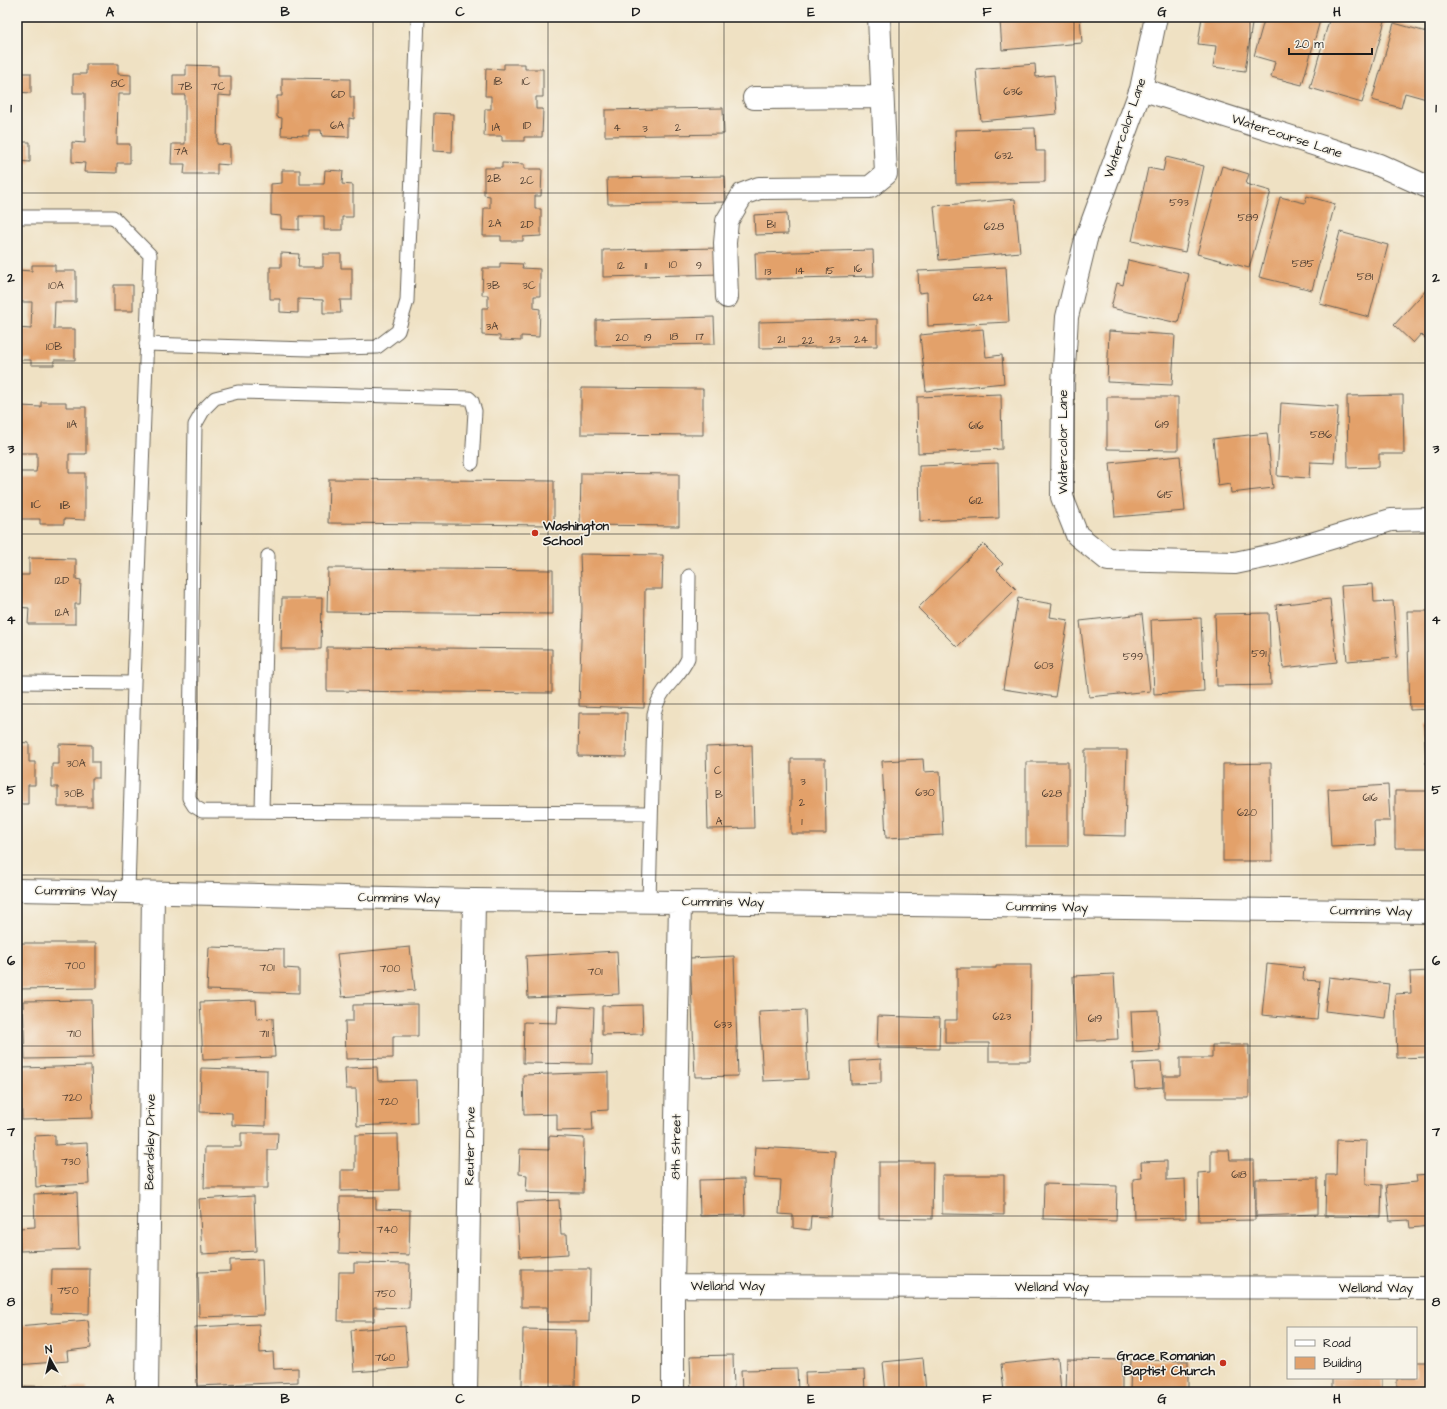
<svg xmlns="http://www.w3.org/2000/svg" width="1447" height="1409" font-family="'Architects Daughter',sans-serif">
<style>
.building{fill:#e3a16b}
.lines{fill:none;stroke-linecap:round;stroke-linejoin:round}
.service-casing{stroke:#666156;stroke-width:15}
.minor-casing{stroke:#666156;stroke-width:24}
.service{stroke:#fff;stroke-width:13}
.minor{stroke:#fff;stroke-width:22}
.grid{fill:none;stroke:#1c1c1c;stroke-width:1;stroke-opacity:0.55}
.poi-dot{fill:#c8321e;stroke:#f7f3e8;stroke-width:1.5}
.labels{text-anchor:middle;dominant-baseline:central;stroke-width:3;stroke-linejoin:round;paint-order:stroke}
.number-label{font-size:11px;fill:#4e3d30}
.street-label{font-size:13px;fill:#1c1c1c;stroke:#f7f3e8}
.poi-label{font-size:13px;font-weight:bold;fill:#1c1c1c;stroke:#f7f3e8;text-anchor:start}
.neatline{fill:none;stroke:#1c1c1c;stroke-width:1.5}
.grid-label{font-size:13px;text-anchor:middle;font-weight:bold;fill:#1c1c1c}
</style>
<rect width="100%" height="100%" fill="#f7f3e8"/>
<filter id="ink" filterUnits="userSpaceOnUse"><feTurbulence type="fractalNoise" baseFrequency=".025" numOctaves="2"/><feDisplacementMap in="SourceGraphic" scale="8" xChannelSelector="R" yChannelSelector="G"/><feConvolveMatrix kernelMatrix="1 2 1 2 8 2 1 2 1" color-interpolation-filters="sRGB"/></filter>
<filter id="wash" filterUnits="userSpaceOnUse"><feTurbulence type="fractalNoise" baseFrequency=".012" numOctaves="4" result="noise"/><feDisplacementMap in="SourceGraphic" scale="16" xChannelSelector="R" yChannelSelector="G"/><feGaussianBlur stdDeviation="0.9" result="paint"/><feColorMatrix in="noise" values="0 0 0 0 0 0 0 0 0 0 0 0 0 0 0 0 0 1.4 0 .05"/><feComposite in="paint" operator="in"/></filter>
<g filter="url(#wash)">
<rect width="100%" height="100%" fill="#efe1c3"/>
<g id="blocks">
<path class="building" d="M991 17H1080L1082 43 1002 50 1000 20H991Z
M1202 17H1253L1245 71 1213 67 1216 46 1198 44Z
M1265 17H1321L1302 85 1271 77 1275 62 1254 56Z
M1330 17H1386L1362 103 1310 88Z
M1394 23 1430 33V100L1405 93 1401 108 1372 100Z
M17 63H18V73H31V93L17 92Z
M86 64H118V74L131 75V94H118L117 144H130V163H117V173L84 172 85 163 72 162V142L85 143V93H73V74H86Z
M504 64H525V69H543V97H536V109H543L542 137H524V141H502V136H484L485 109H491V96H485L486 68 504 69Z
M1035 64 1036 77 1054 75 1057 114 981 121 976 69Z
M186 65 218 66V76H231V96L218 95 217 144 230 145V165L217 164V174H184L185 164H171L172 144H185V95H173V75H186Z
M282 78 350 79V97H354V119L349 118V137L322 136 321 130H309V136L281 135 282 118 277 117V96H282Z
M723 108 724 134 605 136V110Z
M434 113 453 114 452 152 433 151Z
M1035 128 1036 151H1045V182L956 184 955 130Z
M17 142H30V162L17 161Z
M1166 157 1204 166 1185 252 1132 241 1148 168 1163 171Z
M502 163 524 164V169H542L541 196H535V209H541V236L523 237V241H501V236H483L484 208H490V196L484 195V168H502Z
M1222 166 1249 174 1246 184 1271 191 1249 268 1197 254Z
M282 170H300V184H324L325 170 343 171 342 184 353 185V217H342V230H324V216H299V230L281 229V216L271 215V184L282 183Z
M725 176 726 202 608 204 607 178Z
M1307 196 1335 204 1312 290 1259 277 1280 197 1305 203Z
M1015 199 1020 252 939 260 934 206Z
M787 213 788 234 755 235 754 215Z
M1340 232 1388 245 1369 317 1320 304Z
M721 248V274L603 277V250Z
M873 250 874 276 756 279 755 253Z
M281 253 299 254 298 267H323V254H341V268H352V300H340L341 313H323V300L298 299V313L280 312V299H270V267H281Z
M1128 260 1189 274 1178 323 1111 308 1117 283 1123 285Z
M500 263 523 264 522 268 540 269V296H534V308L540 309 539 337 521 336V341L500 340V336L482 335V308H488V295H482L483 268H500Z
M32 265H55V271H76V302H55L54 329H75V360H54V365H31V360H17V328L31 329 32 302H17V270L32 271Z
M1006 267 1009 322 928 326 927 292 919 293 918 271Z
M114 285H133V311H114Z
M1430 286V343L1421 334 1413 343 1394 325Z
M714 317 715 344 596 346V320Z
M877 319V346L759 348V322Z
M983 329 986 357 1002 355 1004 383 926 391 920 335Z
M1109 331 1175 335 1172 385 1107 382Z
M581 388 703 389V435L581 434Z
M1001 394 1002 449 918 453 917 397Z
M1403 395 1404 454H1379V467L1348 468 1347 396Z
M1107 397H1178V450L1107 449Z
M41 402H66V407H86V454H69V473H85V520L64 519V524H40V519H19L20 472H36L37 466V453H20L21 406 41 407Z
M1281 403 1338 407 1334 463 1310 462 1309 478 1277 476Z
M1267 433 1273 488 1231 493 1230 484 1218 486 1213 439Z
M1180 456 1185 511 1115 517 1110 463Z
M998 463 999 518 920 521 919 466Z
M581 473 679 474V526L580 525Z
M329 479 554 481V525L328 523Z
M983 544 1003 564 997 570 1016 589 957 647 918 608Z
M580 554 663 555 662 589H645L644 708 579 706 582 608Z
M29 558 76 559V579L81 580 80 604H75V624H28L29 608 17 607V575H29Z
M328 568 553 570V614L327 612Z
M1373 584 1374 602 1393 601 1397 657 1347 661 1341 586Z
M282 598H322L321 649H281Z
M1018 598 1052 604 1050 617 1068 620 1055 697 1003 689Z
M1330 599 1337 662 1283 668 1276 605Z
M1407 611H1430V709L1410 710Z
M1269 613 1271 685 1217 686 1215 614Z
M1142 614 1150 691 1089 697 1080 621Z
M1201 618 1204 691 1154 694 1151 620Z
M327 647 552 649V693L327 691Z
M579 713H627L626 757 578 756Z
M1424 724H1430V764H1426Z
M17 742 29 743V762H35V785H28V804H17Z
M59 744 92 745V762H99V778H92V807H58V787H52V764H59Z
M752 745 754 828 708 829 706 747Z
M1085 750H1127L1125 836 1084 835Z
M791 759H825L826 834H791Z
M923 759 924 772 940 771 943 835 886 838 882 761Z
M1026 762H1068V846H1026Z
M1271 763 1272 861H1223V764Z
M1388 785 1390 821H1374L1375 845 1331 847 1328 789Z
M1395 791H1430V848H1395Z
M17 943H96V988L17 989Z
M209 947 284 949V968L299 969V993L207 990Z
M410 947 415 990 342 997 337 954Z
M617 951 619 994 528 998 526 956Z
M734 956 738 1076 695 1077 690 958Z
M1267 964 1304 968 1303 980 1320 981 1317 1020 1262 1015Z
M996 965H1031L1030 1061H989V1043H945V1020H957V968H996Z
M1430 971V1057L1397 1058 1395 994 1411 993 1410 972Z
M1114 974 1118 1039 1076 1041 1073 976Z
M1329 977 1389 984 1385 1018 1325 1011Z
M92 1000 93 1058 25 1059 23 1001Z
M256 1000 257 1019 273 1018 275 1057 203 1060 200 1002Z
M418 1004V1036H393V1058L346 1059 345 1021H353V1005Z
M642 1005 643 1034 602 1035V1006Z
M558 1006 594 1008 592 1064 523 1063 524 1022 557 1023Z
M805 1010 808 1079 763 1081 759 1012Z
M1158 1010 1160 1051 1133 1053 1131 1011Z
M878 1016 940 1018 939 1049 877 1048Z
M1212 1045H1249V1098H1164V1076H1180V1058H1212Z
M881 1059V1083L851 1084 850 1061Z
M1161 1062 1163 1087 1135 1089 1133 1063Z
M91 1066 93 1118 22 1120 21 1068Z
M377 1067 378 1081 416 1080 417 1123 357 1126 356 1089H346L345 1068Z
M201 1068 267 1070 266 1126 232 1125V1113L200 1112Z
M608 1072V1110L592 1111 593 1130 557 1131V1114L524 1115 523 1075Z
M241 1133H278L277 1150H268V1188H204L205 1147H241Z
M398 1134 399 1190 341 1191V1170H355V1135Z
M55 1135V1145L87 1143 89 1184 36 1187 34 1136Z
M549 1136 584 1138 583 1193 526 1192 527 1175 519 1174 520 1149 549 1150Z
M1337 1140 1367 1141 1366 1184 1382 1185 1381 1217 1325 1216 1326 1175H1336Z
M755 1147 835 1151 831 1217 811 1216 810 1230 793 1228V1215L779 1214 781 1180 753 1178Z
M1211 1150H1229L1230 1160H1254L1255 1220 1199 1221 1198 1173 1211 1172Z
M1167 1161V1180L1185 1179 1186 1218 1134 1219 1133 1179 1142 1178 1141 1162Z
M879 1162H933L932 1219 879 1218Z
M1430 1174V1226L1410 1228 1409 1220 1390 1221 1386 1185 1417 1182 1416 1175Z
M942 1175H1004V1215L942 1214Z
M1318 1178V1214L1256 1216V1179Z
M744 1179 745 1215 700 1216 699 1180Z
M1044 1184 1117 1186 1116 1221 1043 1219Z
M77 1192 79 1249 20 1251 19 1228 35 1227 34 1194Z
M254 1196 256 1251 202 1254 199 1199Z
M340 1197H376V1209L410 1210 409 1255 339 1253Z
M559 1200 561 1234H567L568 1254 520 1257 517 1202Z
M262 1259 264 1315 199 1317 198 1272 230 1271V1260Z
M354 1263 410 1264 409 1308 374 1307V1321H338L339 1272H354Z
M52 1269H90L89 1314 51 1313Z
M521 1269H590L589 1322H547V1307H521Z
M88 1320 91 1348 67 1351 68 1361 17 1365V1326Z
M259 1324 260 1353 273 1352 274 1369 298 1368V1382L197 1386 195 1327Z
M405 1326 408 1368 354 1372 351 1330Z
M523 1329 576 1330 575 1386H522Z
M733 1355 734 1392H691L690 1356Z
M923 1358 926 1392H886L883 1362Z
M1058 1358 1061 1392H1004L1001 1364Z
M1067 1359 1122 1360V1392H1066Z
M1131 1360 1188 1361V1392H1130Z
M1416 1362H1430V1392H1397V1378H1416Z
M797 1369 798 1392H742L741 1370Z
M864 1370 865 1392H806L805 1372Z
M1332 1378H1382V1389L1366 1390 1367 1392H1332Z
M17 1386 87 1387V1392H17Z"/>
</g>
</g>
<g filter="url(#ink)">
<use href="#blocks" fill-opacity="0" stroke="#666156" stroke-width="1"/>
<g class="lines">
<defs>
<path id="service" d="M17 217H113L150 255 134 683 128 892
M146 344 309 349 377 347 398 331 407 301 418 17
M472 463 475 411 472 401 469 398 238 392 215 398 204 409 195 425 189 798 194 806 202 811 651 813
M17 682 134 683
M262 811 268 556
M649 901 654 714C656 705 659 698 664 691 672 680 683 671 688 658L689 576"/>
<path id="minor" d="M1156 17 1141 89 1086 239 1067 317 1063 384 1062 497 1077 535 1108 560 1235 563 1278 554 1391 520 1430 519
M1141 89 1379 165 1430 188
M754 98 882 97
M727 297 725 243 727 221 743 194 759 188 870 187 886 174 879 17
M17 890 128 892 474 900 680 902 1430 912
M673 1286 1430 1288
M147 1392 153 893
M466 1392 474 900
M673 1392V1286L680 902"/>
</defs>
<use href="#service" class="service-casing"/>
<use href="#minor" class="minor-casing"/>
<use href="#service" class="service"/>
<use href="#minor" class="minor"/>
</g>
</g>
<path class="grid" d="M197 17V1392M373 17V1392M548 17V1392M724 17V1392M899 17V1392M1074 17V1392M1250 17V1392M17 193H1430M17 363H1430M17 534H1430M17 704H1430M17 875H1430M17 1046H1430M17 1216H1430"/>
<g class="poi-dot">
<circle cx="535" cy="533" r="4"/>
<circle cx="1223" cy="1363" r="4"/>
</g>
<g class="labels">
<g class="number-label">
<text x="498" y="81">1B</text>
<text x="526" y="81">1C</text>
<text x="118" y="83">8C</text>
<text x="185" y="86">7B</text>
<text x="218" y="86">7C</text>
<text x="1013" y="91">636</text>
<text x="338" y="94">6D</text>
<text x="337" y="125">6A</text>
<text x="527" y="125">1D</text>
<text x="496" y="127">1A</text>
<text x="617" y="127">4</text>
<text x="678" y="127">2</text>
<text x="645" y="128">3</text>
<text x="181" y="151">7A</text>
<text x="1004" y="155">632</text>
<text x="494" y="178">2B</text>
<text x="527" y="180">2C</text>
<text x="1179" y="202">593</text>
<text x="1248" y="217">589</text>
<text x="495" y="223">2A</text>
<text x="527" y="224">2D</text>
<text x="771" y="224">B1</text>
<text x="994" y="226">628</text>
<text x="1303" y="263">585</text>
<text x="673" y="264">10</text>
<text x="621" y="265">12</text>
<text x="646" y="265">11</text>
<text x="699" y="265">9</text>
<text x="858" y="268">16</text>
<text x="800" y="270">14</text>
<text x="830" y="270">15</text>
<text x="768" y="271">13</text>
<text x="1365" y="276">581</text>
<text x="56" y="285">10A</text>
<text x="493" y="285">3B</text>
<text x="529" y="285">3C</text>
<text x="983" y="297">624</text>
<text x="492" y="326">3A</text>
<text x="674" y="336">18</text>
<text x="700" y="336">17</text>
<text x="622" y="337">20</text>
<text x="648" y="337">19</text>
<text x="781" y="339">21</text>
<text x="835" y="339">23</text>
<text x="861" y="339">24</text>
<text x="808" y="340">22</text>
<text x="54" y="346">10B</text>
<text x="72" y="424">11A</text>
<text x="1162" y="424">619</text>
<text x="976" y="425">616</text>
<text x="1321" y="434">586</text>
<text x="1165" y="494">615</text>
<text x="976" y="500">612</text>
<text x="36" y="504">11C</text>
<text x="65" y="505">11B</text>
<text x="62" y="580">12D</text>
<text x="62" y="612">12A</text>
<text x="1259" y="653">591</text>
<text x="1133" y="656">599</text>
<text x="1044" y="665">603</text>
<text x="76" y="763">30A</text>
<text x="718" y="770">C</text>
<text x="803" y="781">3</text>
<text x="925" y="792">630</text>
<text x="74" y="793">30B</text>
<text x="1052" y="793">628</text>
<text x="719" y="794">B</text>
<text x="1370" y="797">616</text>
<text x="802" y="802">2</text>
<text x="1247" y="812">620</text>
<text x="719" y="821">A</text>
<text x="802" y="821">1</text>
<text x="75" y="965">700</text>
<text x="267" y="967">701</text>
<text x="390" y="968">700</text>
<text x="595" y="971">701</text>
<text x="1002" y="1016">623</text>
<text x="1095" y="1018">619</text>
<text x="723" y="1024">633</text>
<text x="74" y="1033">710</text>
<text x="264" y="1033">711</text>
<text x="72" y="1097">720</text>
<text x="388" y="1101">720</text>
<text x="71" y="1161">730</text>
<text x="1239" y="1174">618</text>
<text x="387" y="1229">740</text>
<text x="68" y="1290">750</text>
<text x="385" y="1293">750</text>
<text x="385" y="1357">760</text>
</g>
<g class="street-label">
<text transform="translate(1125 128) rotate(-71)">Watercolor Lane</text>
<text transform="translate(1287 136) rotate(18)">Watercourse Lane</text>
<text transform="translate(1063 442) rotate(-90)">Watercolor Lane</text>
<text transform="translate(76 891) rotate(1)">Cummins Way</text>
<text transform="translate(399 898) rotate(1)">Cummins Way</text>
<text transform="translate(723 902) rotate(1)">Cummins Way</text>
<text transform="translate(1047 907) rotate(1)">Cummins Way</text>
<text transform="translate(1371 911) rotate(1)">Cummins Way</text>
<text transform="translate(150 1142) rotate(-89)">Beardsley Drive</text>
<text transform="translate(470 1146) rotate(-89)">Reuter Drive</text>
<text transform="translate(676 1147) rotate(-89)">8th Street</text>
<text x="728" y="1286">Welland Way</text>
<text x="1052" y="1287">Welland Way</text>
<text x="1376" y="1288">Welland Way</text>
</g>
<g class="poi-label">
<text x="543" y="526">Washington<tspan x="543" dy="15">School</tspan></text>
<text x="1215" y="1356" text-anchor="end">Grace Romanian<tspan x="1215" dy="15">Baptist Church</tspan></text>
</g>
</g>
<rect width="1447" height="1409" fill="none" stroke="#f7f3e8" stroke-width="44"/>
<rect x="1287" y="1327" width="130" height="52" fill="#f7f3e8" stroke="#9f9d96"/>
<rect x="1295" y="1340" width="20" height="6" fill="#ffffff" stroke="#9f9d96"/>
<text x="1323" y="1347" font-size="12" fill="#1c1c1c">Road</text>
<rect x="1295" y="1357" width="20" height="12" fill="#e3a16b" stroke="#9f9d96"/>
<text x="1323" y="1367" font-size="12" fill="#1c1c1c">Building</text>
<g transform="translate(50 1359) rotate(352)" stroke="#f7f3e8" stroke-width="3" paint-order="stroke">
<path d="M0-3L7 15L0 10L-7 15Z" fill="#1c1c1c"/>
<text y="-6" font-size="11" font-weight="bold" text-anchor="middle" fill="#1c1c1c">N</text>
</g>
<path d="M1289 48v6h83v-6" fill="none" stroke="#1c1c1c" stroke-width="2"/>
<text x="1295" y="48" font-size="12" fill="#1c1c1c" stroke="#f7f3e8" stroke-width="3" paint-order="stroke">20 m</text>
<rect x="22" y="22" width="1403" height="1365" class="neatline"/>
<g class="grid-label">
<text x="110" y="16">A</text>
<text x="285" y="16">B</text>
<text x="460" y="16">C</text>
<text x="636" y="16">D</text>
<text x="811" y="16">E</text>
<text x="987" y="16">F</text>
<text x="1162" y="16">G</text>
<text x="1337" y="16">H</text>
<text x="11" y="112">1</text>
<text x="1436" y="112">1</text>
<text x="11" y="282">2</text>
<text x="1436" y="282">2</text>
<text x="11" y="453">3</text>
<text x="1436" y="453">3</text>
<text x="11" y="624">4</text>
<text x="1436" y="624">4</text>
<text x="11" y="794">5</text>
<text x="1436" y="794">5</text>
<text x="11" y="965">6</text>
<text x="1436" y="965">6</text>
<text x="11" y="1136">7</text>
<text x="1436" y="1136">7</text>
<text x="11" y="1306">8</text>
<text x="1436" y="1306">8</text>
<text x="110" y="1403">A</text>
<text x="285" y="1403">B</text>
<text x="460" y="1403">C</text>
<text x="636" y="1403">D</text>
<text x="811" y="1403">E</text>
<text x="987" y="1403">F</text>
<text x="1162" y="1403">G</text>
<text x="1337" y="1403">H</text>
</g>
</svg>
